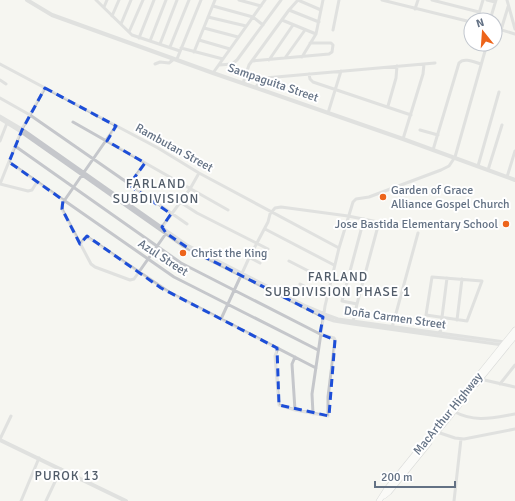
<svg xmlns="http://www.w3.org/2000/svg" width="515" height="501" font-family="Signika,sans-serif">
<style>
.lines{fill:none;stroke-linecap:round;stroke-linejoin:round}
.trunk-casing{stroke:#b7b9bd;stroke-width:6}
.minor{stroke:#c5c7cb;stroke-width:3}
.tertiary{stroke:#c5c7cb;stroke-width:4}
.trunk{stroke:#fff;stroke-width:5}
.marked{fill:none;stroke:#1d4ed8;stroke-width:3;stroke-dasharray:8 5;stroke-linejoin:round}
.poi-dot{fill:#ed641a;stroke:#fff;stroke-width:1.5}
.labels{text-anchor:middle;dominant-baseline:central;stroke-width:4;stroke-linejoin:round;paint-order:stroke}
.street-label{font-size:12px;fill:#637184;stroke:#fff}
.poi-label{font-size:12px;fill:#637184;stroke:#fff;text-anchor:start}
.neighbourhood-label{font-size:13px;letter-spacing:1px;fill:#515c69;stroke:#fff}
</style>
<rect width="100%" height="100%" fill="#f5f6f1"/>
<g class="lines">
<defs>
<path id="trunk" d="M476 384 515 336
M437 432 459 405
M384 496 389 492 429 443
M379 501 386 490 515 330"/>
</defs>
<use href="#trunk" class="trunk-casing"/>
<path class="minor" d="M96 0 132 35 180 51
M239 0 261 6
M298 0 321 10
M382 0 471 22
M432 0 479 12
M487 0 495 2
M507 0 515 29
M213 6 253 17 263 25
M104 7 107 0
M415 9 418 0
M289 10 319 22
M112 16 119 0
M208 17 246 26
M282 20 316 34
M477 20 483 0
M490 20 496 0
M121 24 131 0
M204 28 238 37
M495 28 515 34
M333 30 339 0
M501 30 508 7
M129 32 143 0
M139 38 154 0
M199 40 230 49
M150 41 166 0
M160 44 177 0
M170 47 189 0
M181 48 223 59
M194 52 215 0
M302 57 316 34 323 0
M285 58 305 30
M177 59 201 0
M269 60 293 25
M252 61 329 54 332 52 333 45 331 43H310
M0 64 158 148 199 173 339 248
M155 64 160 62 169 63 174 59
M219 65 232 64 237 60 281 0
M213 73 265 0
M309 74 310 79 313 82 411 115
M0 80 6 84
M243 83 249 65 289 10 298 0
M256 87 260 81 265 78 435 63
M0 98 30 115 187 224
M388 106 396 78 397 66
M328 113 341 71
M0 116 22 129 187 245 306 306 327 315 338 319 505 342
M0 119 21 132 186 248 323 317 334 321 353 324 503 345
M73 122 228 210
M116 126 64 201 62 205V209L91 264 95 267 130 280 134 279 167 232
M420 130 438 135
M403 139 423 74 424 64
M0 141 7 123
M15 146 181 263 320 334 334 338 335 340 328 397V416L295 410 279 405 275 356 278 348
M433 150 459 63C464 57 474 62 481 64
M9 162 174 277 318 350
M478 166 499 92
M488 170 502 125
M507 177 515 151
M0 184 22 129 45 88
M0 184 28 191 32 190 37 182
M129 185 145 163
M180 202 197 213 268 249
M162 227 190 189 199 173
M265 229 334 265
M80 244 85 238H89L169 292 316 368
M239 252 260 263
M289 261 330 282
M432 277 482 281 467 321 426 315Z
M300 284 326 297
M357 304 342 301 364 219
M221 319 249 258 268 222 270 214 275 208 281 207 348 216 378 222V226L357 304 353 322
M457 320 462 279
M392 328 418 233
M440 333 447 278
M295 357 292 364 295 410
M480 379 515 387
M500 384 515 365
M453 411C475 423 492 418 515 414
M313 414 312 394 325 306 339 248 353 202 356 199 369 197 441 170 449 166 455 157 487 44
M437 432 455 438 464 439 515 429
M0 439 11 416
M21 501 39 458
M46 501 61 469
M454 501 461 439"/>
<path class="tertiary" d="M27 0 52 15 213 73 403 139 515 180
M0 440 126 501"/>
<use href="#trunk" class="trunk"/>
</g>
<path d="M0 0H515V501H0ZM45 88 116 126 107 141 145 163 129 185 171 214 162 227 166 233 191 250 323 317 320 334 335 340 329 416 279 405 277 348 161 288 87 236 80 244 62 209 63 200 9 162 22 130Z" fill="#f5f6f1" fill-opacity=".55" fill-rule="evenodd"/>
<path class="marked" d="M45 88 116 126 107 141 145 163 129 185 171 214 162 227 166 233 191 250 323 317 320 334 335 340 329 416 279 405 277 348 161 288 87 236 80 244 62 209 63 200 9 162 22 130Z"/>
<g class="poi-dot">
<circle cx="383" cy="197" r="4"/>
<circle cx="506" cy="224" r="4"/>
<circle cx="183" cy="253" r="4"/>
</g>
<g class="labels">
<g class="street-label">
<text transform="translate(273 83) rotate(19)">Sampaguita Street</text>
<text transform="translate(174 148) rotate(29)">Rambutan Street</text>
<text transform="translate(163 258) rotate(33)">Azul Street</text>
<text transform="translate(395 318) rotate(8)">Doña Carmen Street</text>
<text transform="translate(448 414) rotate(-51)">MacArthur Highway</text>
</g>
<g class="poi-label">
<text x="391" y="190">Garden of Grace<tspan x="391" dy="14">Alliance Gospel Church</tspan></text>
<text x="498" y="224" text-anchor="end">Jose Bastida Elementary School</text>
<text x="191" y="253">Christ the King</text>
</g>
<g class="neighbourhood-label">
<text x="156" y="184">FARLAND<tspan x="156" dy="15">SUBDIVISION</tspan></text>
<text x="338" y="277">FARLAND<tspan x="338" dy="15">SUBDIVISION PHASE 1</tspan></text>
<text x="67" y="476">PUROK 13</text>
</g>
</g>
<g transform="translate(483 32) rotate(343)"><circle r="19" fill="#ffffff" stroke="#c1c6ce"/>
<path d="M0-3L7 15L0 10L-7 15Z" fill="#ed641a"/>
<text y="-6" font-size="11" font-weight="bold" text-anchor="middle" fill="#637184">N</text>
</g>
<path d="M375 481v6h80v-6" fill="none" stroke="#637184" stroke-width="2"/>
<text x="381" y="481" font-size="12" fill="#637184" stroke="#ffffff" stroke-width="3" paint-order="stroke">200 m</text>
</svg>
